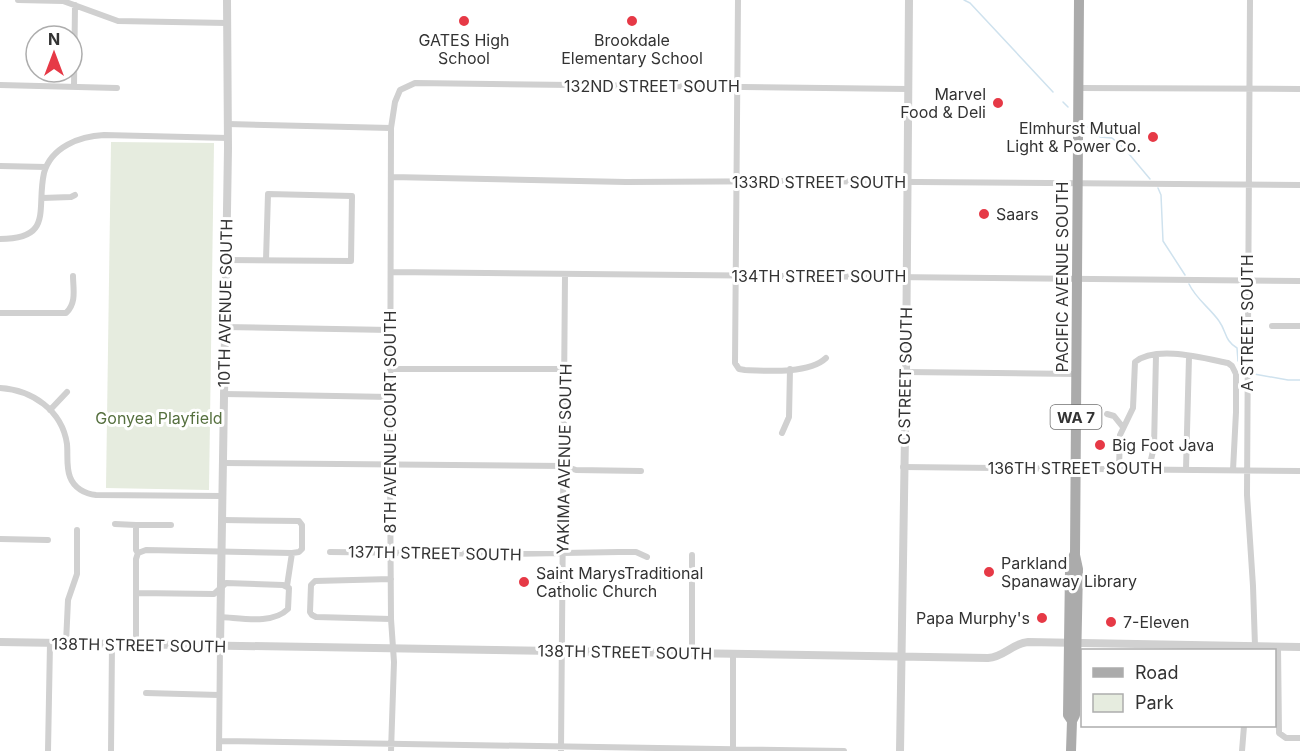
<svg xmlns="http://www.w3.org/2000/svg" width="1300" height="751" font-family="Inter,sans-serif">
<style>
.green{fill:#e6ecdf}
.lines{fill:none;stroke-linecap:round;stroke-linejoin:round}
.stream{stroke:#cfe2ee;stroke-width:1.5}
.minor{stroke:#d0d0d0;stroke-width:6}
.tertiary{stroke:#d0d0d0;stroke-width:8}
.primary{stroke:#ababab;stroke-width:10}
.poi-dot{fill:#e63946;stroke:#fff;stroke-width:2}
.labels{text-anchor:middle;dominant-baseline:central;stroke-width:6;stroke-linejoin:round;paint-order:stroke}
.shield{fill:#fff;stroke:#707070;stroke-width:1.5}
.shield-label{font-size:15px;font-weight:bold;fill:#333}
.poi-label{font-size:16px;fill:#333;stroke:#fff;text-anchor:start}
.street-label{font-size:16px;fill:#333;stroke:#fff}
.park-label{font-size:16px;fill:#56703f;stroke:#fff}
</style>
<rect width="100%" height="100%" fill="#fff"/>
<path class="green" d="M111 142 214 143 209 490 106 488Z"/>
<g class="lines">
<path class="stream" d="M964 0 970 3 1053 92
M1063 102 1068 107
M1088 127 1100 137 1112 138 1124 148 1150 179
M1158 188 1161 195 1163 241 1185 275
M1189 284C1196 299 1210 308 1219 321 1227 332 1224 340 1237 348L1238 361 1242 364
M1251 371 1254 374 1288 380H1300"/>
<path class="minor" d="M18 0 63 1 118 21 227 23
M738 0 735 363 739 369 745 370C767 371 809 374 826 358
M1250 0 1247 495 1253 586 1255 646
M0 85 117 88
M74 86 75 5
M1079 88 1300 89
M228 124 391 128
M0 166 46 167
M392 177 626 182 785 181 1300 185
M42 198 71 197 75 195
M0 239C54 239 36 209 44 173 51 147 80 136 104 135L228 138
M226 260 351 261 352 196 268 194 266 260
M391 272 1300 281
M0 313H66C77 303 73 288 73 276
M1272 326H1300
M224 327 390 330
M390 369H565
M906 372 1076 374
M0 388C32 390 62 410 67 444 68 455 66 467 70 477 74 488 85 494 96 495L222 496
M223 394 390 397
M50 410 67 392
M1107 414 1114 416 1122 426
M782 433 789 417 790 369
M222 463 564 466 576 470 641 471
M903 467 1300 471
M1119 468 1120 435 1133 408 1135 362C1156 345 1203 358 1228 363L1232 366 1236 374V412L1233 470
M1149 468 1154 447 1156 355
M1186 469 1189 357
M115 524 136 525V550L138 553 136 559V644
M136 525H171
M0 539 48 540
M330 552 506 554 619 552H636L647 557
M138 553 146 550 292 553 299 552 302 549V525L299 521 222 520
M391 579 315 581 311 585 310 612 312 615 316 617 391 619
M287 586 292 553
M137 593 214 594 226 583 283 585 289 588 288 609C272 625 241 618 221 617
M66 643 68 600 77 574V530
M1278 647 1279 733 1286 738H1300
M692 653V555
M733 654V749
M146 693 219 695
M219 741 844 751
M561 750 565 275
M48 751 50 643
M111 751 112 644
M219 751 220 646
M391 751 394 662 391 619 390 472 391 128 395 102 400 90 415 83 908 89
M1242 751 1244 726"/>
<path class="tertiary" d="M0 642 988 658C1004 657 1013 643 1028 642L1300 647
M220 646 228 148 227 0
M900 751 906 372 909 0"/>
<path class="primary" d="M1072 721 1068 715 1070 570 1074 555
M1071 751 1072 721 1075 715 1078 569 1075 555 1079 0"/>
</g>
<g class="poi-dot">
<circle cx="464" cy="21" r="6"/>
<circle cx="632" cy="21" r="6"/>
<circle cx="998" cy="103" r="6"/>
<circle cx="1153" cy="137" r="6"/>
<circle cx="984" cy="214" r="6"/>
<circle cx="1100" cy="445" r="6"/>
<circle cx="989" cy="572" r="6"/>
<circle cx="524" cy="582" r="6"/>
<circle cx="1042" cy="618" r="6"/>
<circle cx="1111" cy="622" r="6"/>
</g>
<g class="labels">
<rect class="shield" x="1050.5" y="405" width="51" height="24" rx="4.5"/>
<g class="shield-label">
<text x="1076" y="417">WA 7</text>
</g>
<g class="poi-label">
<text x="464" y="40" text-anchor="middle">GATES High<tspan x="464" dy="18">School</tspan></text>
<text x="632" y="40" text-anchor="middle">Brookdale<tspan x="632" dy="18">Elementary School</tspan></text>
<text x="986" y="94" text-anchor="end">Marvel<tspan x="986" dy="18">Food &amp; Deli</tspan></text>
<text x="1141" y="128" text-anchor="end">Elmhurst Mutual<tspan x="1141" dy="18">Light &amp; Power Co.</tspan></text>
<text x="996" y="214">Saars</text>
<text x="1112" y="445">Big Foot Java</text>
<text x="1001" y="563">Parkland<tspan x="1001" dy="18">Spanaway Library</tspan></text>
<text x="536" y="573">Saint MarysTraditional<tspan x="536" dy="18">Catholic Church</tspan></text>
<text x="1030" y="618" text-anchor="end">Papa Murphy's</text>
<text x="1123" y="622">7-Eleven</text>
</g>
<g class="street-label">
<text x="652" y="86">132ND STREET SOUTH</text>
<text x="819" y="182">133RD STREET SOUTH</text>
<text x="819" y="276">134TH STREET SOUTH</text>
<text transform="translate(1062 277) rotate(-90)">PACIFIC AVENUE SOUTH</text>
<text transform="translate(225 303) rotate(-89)">10TH AVENUE SOUTH</text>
<text transform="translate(1247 323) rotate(-90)">A STREET SOUTH</text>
<text transform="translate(905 376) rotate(-89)">C STREET SOUTH</text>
<text transform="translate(390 422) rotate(-90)">8TH AVENUE COURT SOUTH</text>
<text transform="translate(564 459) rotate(-89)">YAKIMA AVENUE SOUTH</text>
<text x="1075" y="468">136TH STREET SOUTH</text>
<text transform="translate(435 553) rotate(1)">137TH STREET SOUTH</text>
<text transform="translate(139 645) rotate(1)">138TH STREET SOUTH</text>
<text transform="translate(625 652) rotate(1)">138TH STREET SOUTH</text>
</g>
<g class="park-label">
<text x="159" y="418">Gonyea Playfield</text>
</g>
</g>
<rect x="1081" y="649" width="195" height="78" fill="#ffffff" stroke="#adadad" stroke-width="1.5"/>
<rect x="1093" y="668" width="30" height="9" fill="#ababab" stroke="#adadad" stroke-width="1.5"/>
<text x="1135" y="679" font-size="18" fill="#333333">Road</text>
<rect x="1093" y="694" width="30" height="18" fill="#e6ecdf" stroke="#adadad" stroke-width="1.5"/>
<text x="1135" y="709" font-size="18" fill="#333333">Park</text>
<g transform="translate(54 54)"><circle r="28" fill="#ffffff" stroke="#adadad" stroke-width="1.5"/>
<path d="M0-4.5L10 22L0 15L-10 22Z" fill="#e63946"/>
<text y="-9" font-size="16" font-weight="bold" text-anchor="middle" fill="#333333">N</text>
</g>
</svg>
